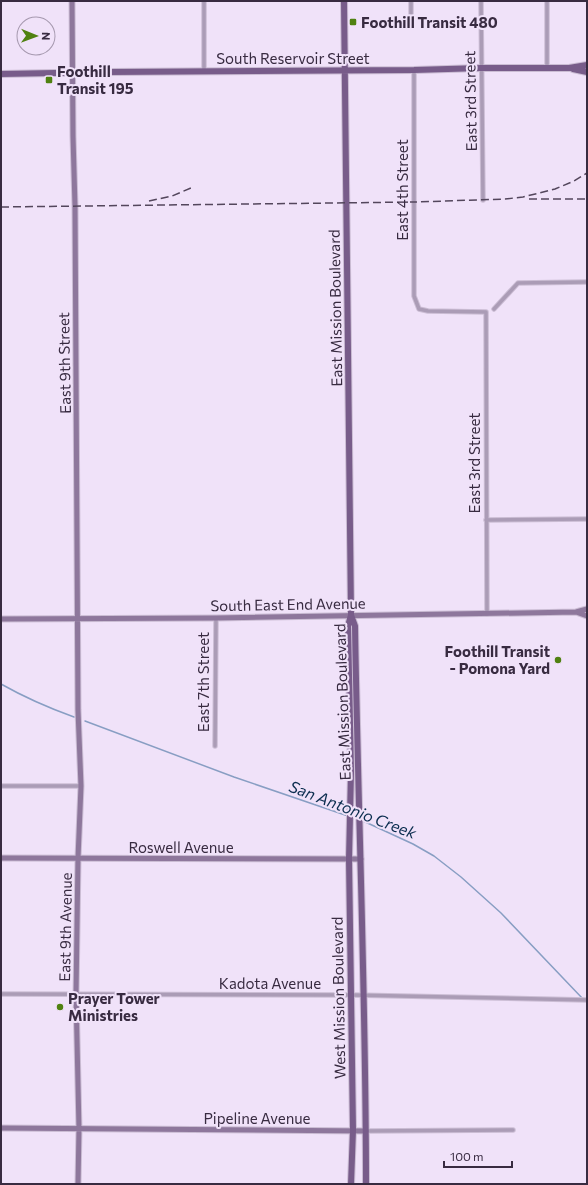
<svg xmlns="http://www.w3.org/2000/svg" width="588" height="1185" font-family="Commissioner,sans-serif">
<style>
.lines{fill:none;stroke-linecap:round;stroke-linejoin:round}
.stream{stroke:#889ec3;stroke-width:1.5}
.street-casing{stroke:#cbbdd4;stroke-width:5.5}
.secondary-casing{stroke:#cbbdd4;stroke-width:7}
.primary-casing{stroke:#cbbdd4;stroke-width:8}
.street{stroke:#ab9cb6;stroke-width:3.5}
.secondary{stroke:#8e779c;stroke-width:5}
.primary{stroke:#785c8a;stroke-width:6}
.rail{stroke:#53465c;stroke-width:1.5;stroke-dasharray:8 4;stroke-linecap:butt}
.poi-dot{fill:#508111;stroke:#f0e2f9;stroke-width:1.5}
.labels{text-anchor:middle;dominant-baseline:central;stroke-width:4;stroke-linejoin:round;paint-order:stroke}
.poi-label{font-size:15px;font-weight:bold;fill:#382b41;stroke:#f0e2f9;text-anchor:start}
.street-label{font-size:15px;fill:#382b41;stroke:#f0e2f9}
.water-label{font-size:16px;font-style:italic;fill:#0b2d4f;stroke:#f0e2f9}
</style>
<rect width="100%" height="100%" fill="#f0e2f9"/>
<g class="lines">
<path class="stream" d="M1 684C24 697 49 708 74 717
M85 721 234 777 348 816
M361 820 413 844 434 856 461 877 501 913 583 999"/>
<defs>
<path id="street" d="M411 1V19
M481 1 483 200
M547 1V68
M414 70V296L419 309 428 311 486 312 487 614
M204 71V1
M494 309 518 283 587 282
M486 520 587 519
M215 746 216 618
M1 786H81
M1 994 352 995 587 1000
M366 1131 513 1130"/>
<path id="secondary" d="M72 1 73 136 75 206 78 710 81 786 78 858 76 995 79 1129 78 1184
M576 612 587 616
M1 619 216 618 576 612 587 609
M1 858 361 859
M1 1128 366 1131"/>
<path id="primary" d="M344 1 351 615 348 626 351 772 349 859 353 1130 351 1184
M573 69 587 72
M1 74 109 72 414 70 481 68H569L587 65
M351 615 355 626C358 812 366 998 366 1184"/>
</defs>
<use href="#street" class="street-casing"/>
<use href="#secondary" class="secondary-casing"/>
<use href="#primary" class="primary-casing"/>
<use href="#street" class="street"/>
<use href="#secondary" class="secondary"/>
<use href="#primary" class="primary"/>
<path class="rail" d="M529 199H587
M149 201 172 196 191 188
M1 207 415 202 505 199 523 197 555 189 574 181 587 173"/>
</g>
<g class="poi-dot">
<rect x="349" y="18" width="8" height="8" rx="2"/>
<rect x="45" y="76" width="8" height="8" rx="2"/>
<circle cx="558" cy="660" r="4"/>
<circle cx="60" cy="1007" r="4"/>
</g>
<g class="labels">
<g class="poi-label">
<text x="361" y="22">Foothill Transit 480</text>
<text x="57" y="71">Foothill<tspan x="57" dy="17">Transit 195</tspan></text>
<text x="550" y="651" text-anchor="end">Foothill Transit<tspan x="550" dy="17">- Pomona Yard</tspan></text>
<text x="68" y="998">Prayer Tower<tspan x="68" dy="17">Ministries</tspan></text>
</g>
<g class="street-label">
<text x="293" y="58">South Reservoir Street</text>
<text transform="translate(470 101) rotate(-91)">East 3rd Street</text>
<text transform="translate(402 190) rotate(-90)">East 4th Street</text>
<text transform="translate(335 308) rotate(-91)">East Mission Boulevard</text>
<text transform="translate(64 363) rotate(-91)">East 9th Street</text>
<text transform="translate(474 463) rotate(-90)">East 3rd Street</text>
<text transform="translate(288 604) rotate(-1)">South East End Avenue</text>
<text transform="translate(203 682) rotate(-90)">East 7th Street</text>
<text transform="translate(342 702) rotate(-92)">East Mission Boulevard</text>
<text x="181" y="847">Roswell Avenue</text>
<text transform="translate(65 927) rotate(-89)">East 9th Avenue</text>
<text x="270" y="983">Kadota Avenue</text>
<text transform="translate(338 998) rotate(-91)">West Mission Boulevard</text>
<text x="257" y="1118">Pipeline Avenue</text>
</g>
<g class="water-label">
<text transform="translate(353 809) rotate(21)">San Antonio Creek</text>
</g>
</g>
<rect width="588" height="1185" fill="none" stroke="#382b41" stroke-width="4"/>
<g transform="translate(36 36) rotate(91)"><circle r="19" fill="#f0e2f9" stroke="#a699af"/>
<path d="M0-3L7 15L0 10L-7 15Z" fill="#508111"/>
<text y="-6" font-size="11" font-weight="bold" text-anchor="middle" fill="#382b41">N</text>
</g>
<path d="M444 1161v6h68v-6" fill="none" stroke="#382b41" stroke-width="2"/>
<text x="450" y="1161" font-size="12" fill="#382b41" stroke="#f0e2f9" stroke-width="3" paint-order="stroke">100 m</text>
</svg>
